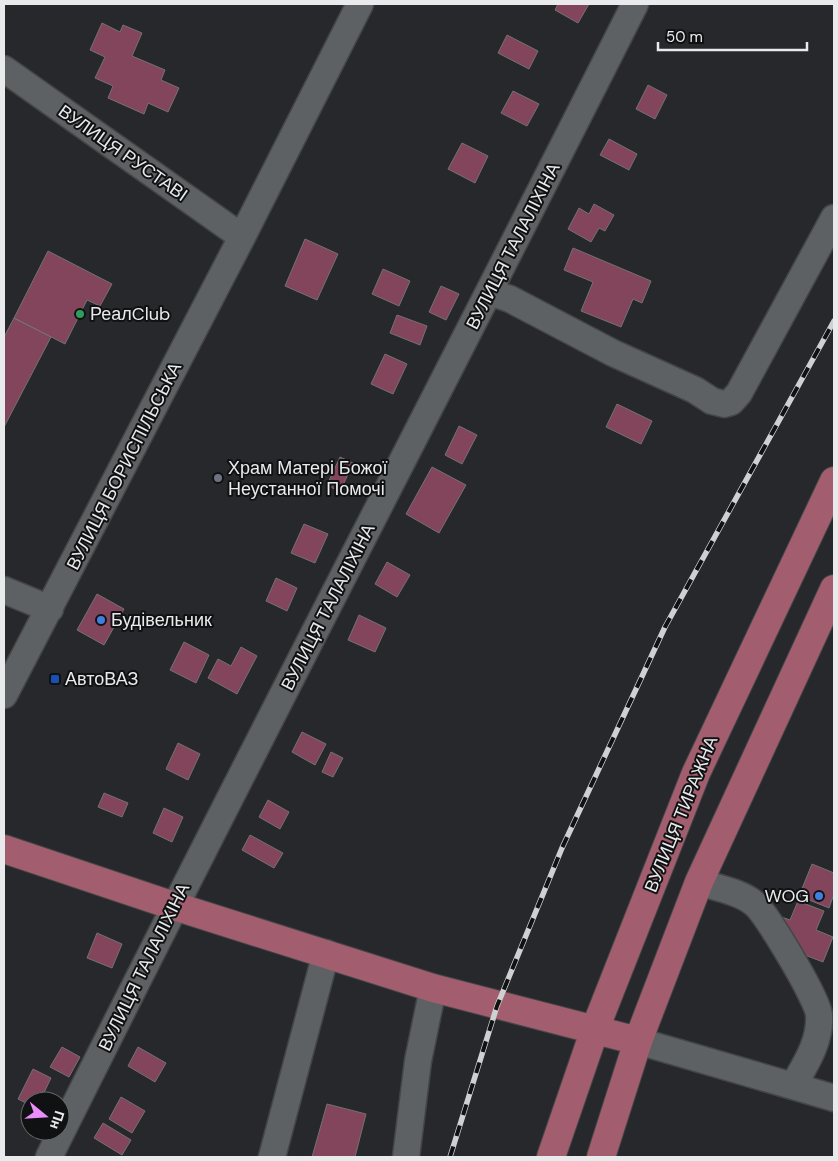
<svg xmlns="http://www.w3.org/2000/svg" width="838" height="1161" font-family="'DM Sans',sans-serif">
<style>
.building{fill:#82455c;stroke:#757172}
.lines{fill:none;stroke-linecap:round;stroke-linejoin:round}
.minor-casing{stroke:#434547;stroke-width:29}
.major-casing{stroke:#434547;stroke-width:30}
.minor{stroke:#5e6163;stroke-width:26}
.major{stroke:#a25e6e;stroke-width:28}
.rail-casing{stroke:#ced0d2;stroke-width:5.5}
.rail{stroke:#101112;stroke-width:4;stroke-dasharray:11;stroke-linecap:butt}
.leisure-dot{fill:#2e9e5b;stroke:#101112;stroke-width:2}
.worship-dot{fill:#6b7280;stroke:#101112;stroke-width:2}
.shop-dot{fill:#3f7fe0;stroke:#101112;stroke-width:2}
.transit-dot{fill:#1a4fb4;stroke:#101112;stroke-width:2}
.labels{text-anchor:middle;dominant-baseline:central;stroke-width:4;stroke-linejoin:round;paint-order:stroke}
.street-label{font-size:18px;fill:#e8eaec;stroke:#101112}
.poi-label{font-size:18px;fill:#e8eaec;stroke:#101112;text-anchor:start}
</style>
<rect width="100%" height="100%" fill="#26282b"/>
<path class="building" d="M558 4H589L578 23 555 10Z
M102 23 120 32 123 25 142 33 132 56 165 70 161 80 179 88 168 112 148 103 144 114 108 98 113 86 95 78 105 57 90 50Z
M507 35 538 51 529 69 498 53Z
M648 85 667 95 655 119 636 109Z
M513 91 539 104 527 126 501 113Z
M609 139 637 154 629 170 600 155Z
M462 143 488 156 475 183 448 169Z
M594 204 614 215 605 231 599 228 591 242 568 229 579 208 589 214Z
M305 239 338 254 317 300 285 286Z
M573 248 651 281 642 303 633 299 621 327 581 311 593 282 564 270Z
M48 251 112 284 100 306 87 300 65 344 14 318Z
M383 269 410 281 399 306 372 294Z
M441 286 459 294 446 320 429 312Z
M397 315 427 326 420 345 390 333Z
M14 318 51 337 4 427V337Z
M385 354 407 364 393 394 371 384Z
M617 404 652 421 641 444 606 427Z
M459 426 477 435 462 464 445 455Z
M340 457 353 463 340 492 327 485Z
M432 467 466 485 439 533 406 514Z
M304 524 328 534 315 563 291 553Z
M387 562 410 575 397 597 375 584Z
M276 578 297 588 287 611 266 601Z
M97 594 124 609 104 645 77 630Z
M359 615 386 628 375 652 348 640Z
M184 642 209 655 196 683 170 670Z
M241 647 257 656 237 694 208 678 218 659 231 666Z
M302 732 326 744 315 765 292 752Z
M178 743 200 754 188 780 166 769Z
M331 752 343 758 333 777 322 772Z
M104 793 128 803 122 817 98 807Z
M268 800 289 812 280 829 259 817Z
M164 808 183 817 172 842 153 833Z
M250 835 283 853 274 868 242 850Z
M812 864 834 873V894L829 908 799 896Z
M798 901 824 911 816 930 833 937 823 962 763 939 773 914 790 920Z
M97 933 122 944 112 968 87 958Z
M62 1047 80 1057 69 1077 50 1067Z
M138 1047 166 1063 155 1082 128 1066Z
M33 1069 51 1078 40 1101H30V1105L18 1099Z
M121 1097 145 1111 132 1133 109 1119Z
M327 1104 366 1114 355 1157H312Z
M103 1123 131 1140 122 1155 94 1138Z"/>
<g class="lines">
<defs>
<path id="minor" d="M4 69 242 237
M490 292 510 299 613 353 695 390 712 401 724 404 731 402 739 393 834 218
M4 590 50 609
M4 695 242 237 360 4
M699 882C717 888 742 892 756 905 768 917 818 999 819 1015 821 1041 805 1065 793 1086
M638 1041 834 1098
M49 1157C241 771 441 389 635 4
M272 1157 326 953
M406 1157 418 1061 433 988"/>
<path id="major" d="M4 849 174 906 433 988 638 1041
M551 1157 595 1029 696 773 834 481
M601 1157 638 1041 699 882 834 589"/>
</defs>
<use href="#minor" class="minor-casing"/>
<use href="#major" class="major-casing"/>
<use href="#minor" class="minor"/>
<use href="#major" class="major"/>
<defs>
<path id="rail" d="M450 1157 497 1006 562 848 665 627 834 321"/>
</defs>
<use href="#rail" class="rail-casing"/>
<use href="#rail" class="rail"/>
</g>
<circle class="leisure-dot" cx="80" cy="314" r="5"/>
<circle class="worship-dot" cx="218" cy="478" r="5"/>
<g class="shop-dot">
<circle cx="101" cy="620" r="5"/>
<circle cx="819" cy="896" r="5"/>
</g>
<rect class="transit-dot" x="50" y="674" width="10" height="10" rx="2.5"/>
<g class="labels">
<g class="street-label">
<text transform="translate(123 153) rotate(35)">ВУЛИЦЯ РУСТАВІ</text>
<text transform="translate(513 246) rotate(-63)">ВУЛИЦЯ ТАЛАЛІХІНА</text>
<text transform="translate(124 466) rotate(-63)">ВУЛИЦЯ БОРИСПІЛЬСЬКА</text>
<text transform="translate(328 607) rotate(-63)">ВУЛИЦЯ ТАЛАЛІХІНА</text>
<text transform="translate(681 814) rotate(-68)">ВУЛИЦЯ ТИРАЖНА</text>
<text transform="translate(144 967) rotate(-64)">ВУЛИЦЯ ТАЛАЛІХІНА</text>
</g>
<g class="poi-label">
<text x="90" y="314">РеалClub</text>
<text x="228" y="468">Храм Матері Божої<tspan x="228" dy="21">Неустанної Помочі</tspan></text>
<text x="111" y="620">Будівельник</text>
<text x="65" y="679">АвтоВАЗ</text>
<text x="809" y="896" text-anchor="end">WOG</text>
</g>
</g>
<rect width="838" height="1161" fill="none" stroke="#e8eaec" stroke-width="10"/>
<g transform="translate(45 1116) rotate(108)"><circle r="24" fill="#101112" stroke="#666869"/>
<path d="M0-4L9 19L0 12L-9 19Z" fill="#eb8dfb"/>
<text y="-8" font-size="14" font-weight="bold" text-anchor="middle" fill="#e8eaec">Пн</text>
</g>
<path d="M658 42v8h149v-8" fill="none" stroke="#e8eaec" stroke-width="2.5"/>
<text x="666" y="42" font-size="15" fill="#e8eaec" stroke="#101112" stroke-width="4" paint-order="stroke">50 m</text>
</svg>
